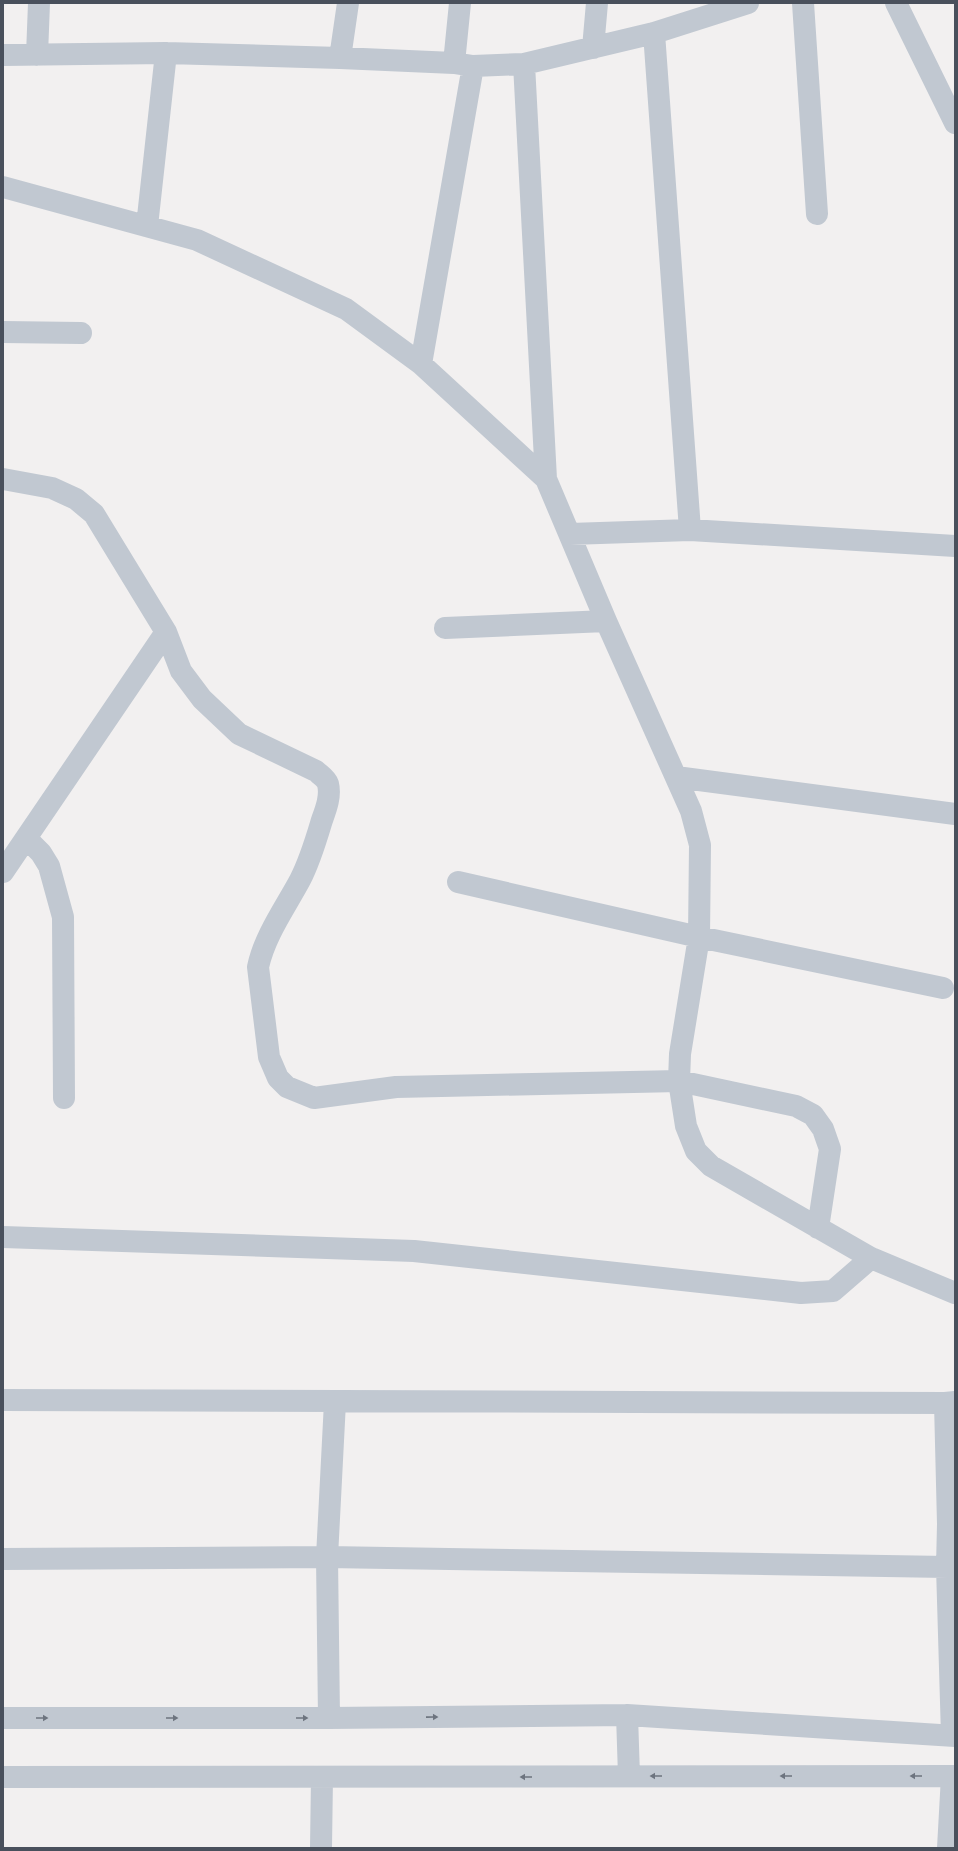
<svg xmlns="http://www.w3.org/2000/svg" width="958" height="1851" font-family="Montserrat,sans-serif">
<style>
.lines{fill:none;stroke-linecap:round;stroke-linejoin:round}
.street{stroke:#c1c8d1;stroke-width:22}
.oneway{fill:#6d747f}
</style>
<rect width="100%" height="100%" fill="#f2f0f0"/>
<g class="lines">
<path class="street" d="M803 3 817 214
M896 3 955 123
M654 33 690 530
M593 48 597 3
M3 55 166 53 340 58 454 63 473 66 524 64 654 33 748 3
M37 55 39 3
M340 58 348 3
M454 63 460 3
M524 64 546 479
M3 187 197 240 346 309 421 364 546 479 606 621 691 811 700 845 699 937 680 1054 679 1081 686 1126 696 1151 711 1166 871 1258 955 1293
M147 226 166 53
M3 332 81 333
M421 364 473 66
M3 479 52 488 76 499 94 514 166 632 181 671 202 699 239 734 316 771C320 775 326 778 328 784 331 796 326 809 322 820 316 840 310 861 300 880 285 908 265 935 258 967L269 1057 278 1078 287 1087 314 1098 396 1087 679 1081 796 1106 813 1115 823 1129 830 1149 818 1228
M570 534 690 530 955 546
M445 628 606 621
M676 777 955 814
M26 838 41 853 49 866 63 917 64 1098
M3 872 166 632
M458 882 699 937 943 988
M3 1237 414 1251 801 1293 833 1291 871 1258
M3 1400 945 1403 955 1402
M945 1403 948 1524 947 1567 952 1736
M3 1559 327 1557 947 1567
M627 1715 629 1776
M3 1718H329L627 1715 955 1736
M329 1718 327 1557 335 1402
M3 1777 955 1776
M321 1848 322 1777
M948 1848 952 1776"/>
</g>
<defs><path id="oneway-solid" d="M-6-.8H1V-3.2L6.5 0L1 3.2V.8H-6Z"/></defs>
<g class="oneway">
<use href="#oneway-solid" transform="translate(432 1717) rotate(-1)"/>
<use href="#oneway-solid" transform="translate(42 1718)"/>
<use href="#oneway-solid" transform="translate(172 1718)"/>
<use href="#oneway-solid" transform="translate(302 1718)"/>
<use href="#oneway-solid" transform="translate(656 1776) rotate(180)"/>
<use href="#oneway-solid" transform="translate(786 1776) rotate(180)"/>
<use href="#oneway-solid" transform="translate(916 1776) rotate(180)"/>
<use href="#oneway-solid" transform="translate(526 1777) rotate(180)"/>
</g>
<rect width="958" height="1851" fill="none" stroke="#49505c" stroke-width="8"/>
</svg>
